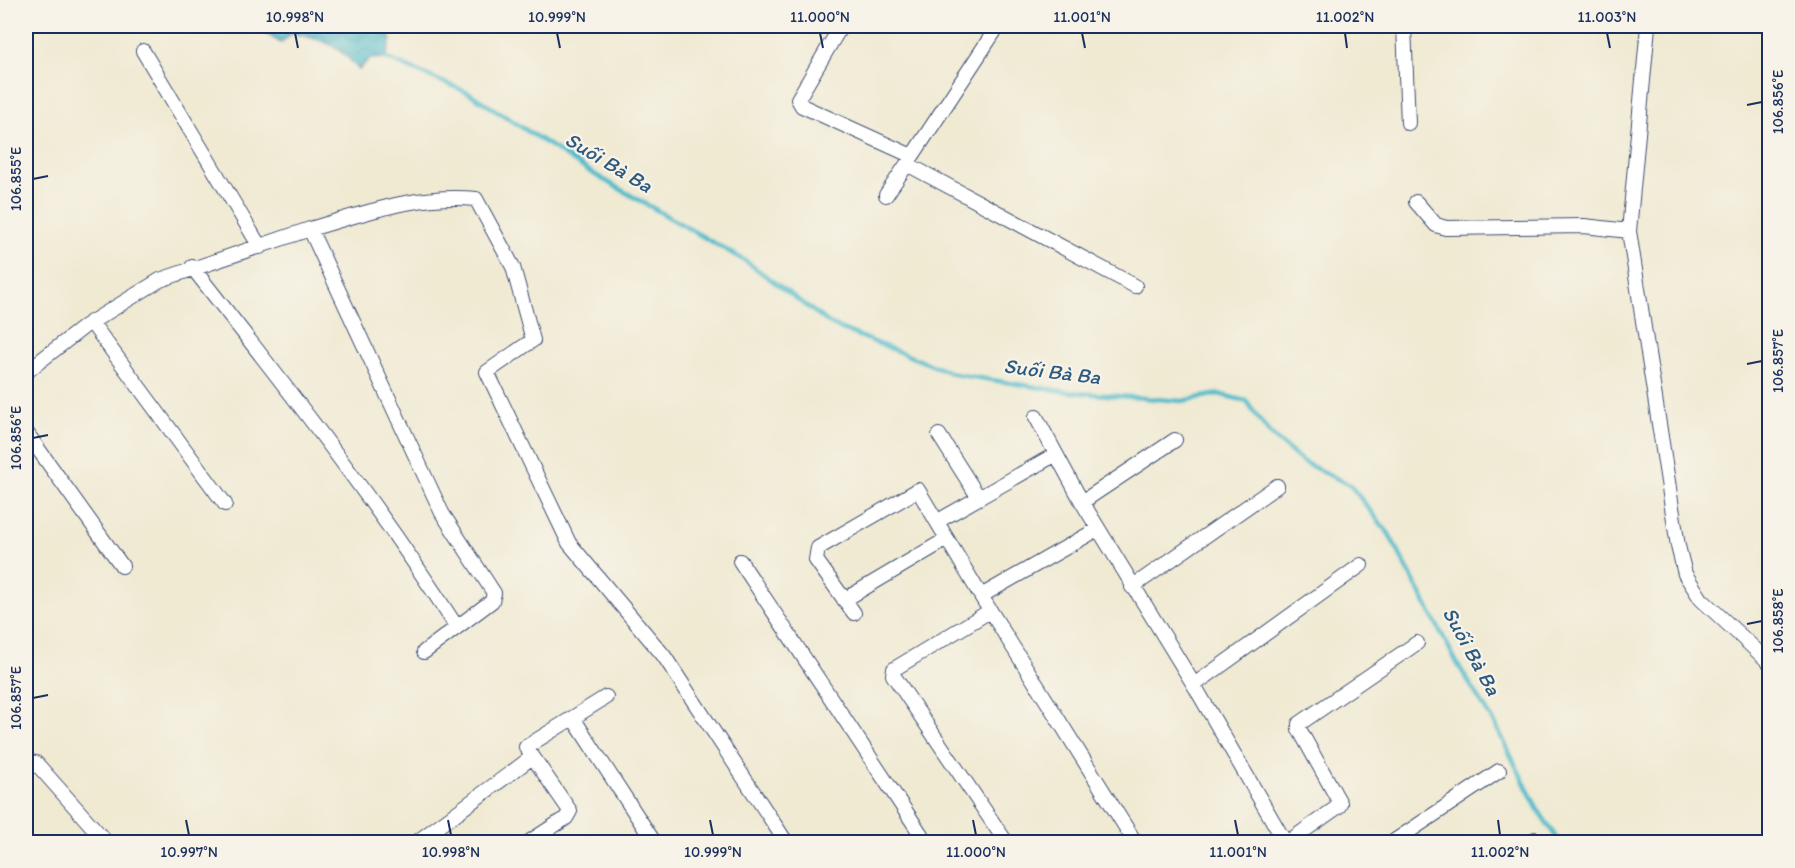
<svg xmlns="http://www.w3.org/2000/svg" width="1795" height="868" font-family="Itim,sans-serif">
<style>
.water{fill:url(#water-waves);stroke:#367594;stroke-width:1.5}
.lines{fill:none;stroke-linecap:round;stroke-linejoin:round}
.stream{stroke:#50bbcb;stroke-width:4.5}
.minor-casing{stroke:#3b4b70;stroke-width:16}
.minor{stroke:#fff;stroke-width:14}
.ticks{fill:none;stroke:#1b2f5e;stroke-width:2}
.labels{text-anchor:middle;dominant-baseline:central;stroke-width:4.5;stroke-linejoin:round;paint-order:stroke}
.water-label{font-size:21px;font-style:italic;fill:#2b597f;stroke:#f7f3e8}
.neatline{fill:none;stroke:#1b2f5e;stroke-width:2}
.ticks-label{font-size:15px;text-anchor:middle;fill:#1b2f5e}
</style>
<defs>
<pattern id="water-waves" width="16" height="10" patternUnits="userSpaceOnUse" patternTransform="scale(1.5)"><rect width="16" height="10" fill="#50bbcb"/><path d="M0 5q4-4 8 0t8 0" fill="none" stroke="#4298a8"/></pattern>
</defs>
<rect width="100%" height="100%" fill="#f7f3e8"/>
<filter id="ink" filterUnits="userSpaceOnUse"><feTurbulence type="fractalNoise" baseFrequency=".0167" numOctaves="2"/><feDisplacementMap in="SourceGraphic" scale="12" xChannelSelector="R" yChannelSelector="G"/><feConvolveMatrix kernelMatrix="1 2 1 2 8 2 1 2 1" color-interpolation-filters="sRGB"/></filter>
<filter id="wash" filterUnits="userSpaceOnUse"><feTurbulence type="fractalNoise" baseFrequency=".008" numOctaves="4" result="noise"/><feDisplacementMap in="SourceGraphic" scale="24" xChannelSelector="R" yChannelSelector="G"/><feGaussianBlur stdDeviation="1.35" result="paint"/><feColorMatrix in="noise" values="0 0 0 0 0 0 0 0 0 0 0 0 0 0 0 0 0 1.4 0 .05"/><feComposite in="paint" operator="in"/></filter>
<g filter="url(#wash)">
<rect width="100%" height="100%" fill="#f0ead3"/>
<path class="water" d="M253 26H382L391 39 386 58 369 59 359 70C338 44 324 40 292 33L281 43Z"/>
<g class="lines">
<path class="stream" d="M386 58 469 93 592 173 747 262 832 325 954 374 1068 392 1182 401 1218 394 1246 401 1270 434 1303 462 1350 485 1389 534 1457 663 1496 726 1537 808 1559 842"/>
</g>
</g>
<g filter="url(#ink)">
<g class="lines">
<defs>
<path id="minor" d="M841 26 798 99 802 106 912 156
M998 26 907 164 1135 286
M1404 26 1408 123
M1648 26 1629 231 1678 546 1685 574 1701 599 1770 663
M143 51 260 247
M886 195 907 164
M1416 202 1436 225 1446 228 1584 226 1629 231
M310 229C365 213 419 193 476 199L513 267 533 340 487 372 569 543 664 656 786 842
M192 267C284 384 376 501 456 626
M91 322 225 504
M26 372 85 326 160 280 310 229 442 513 494 593 492 601 424 652
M1036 417 1082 502
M26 432 122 566
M939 435 979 498
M1175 440 1082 502 1194 685 1285 842
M938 521 1056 454
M740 561 926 842
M1132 587 1277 486
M981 596 1098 529
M844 600 947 539
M990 611 894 669 893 675 1006 842
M854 613 816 560 818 548 918 490 981 596 1135 842
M1194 685 1361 565
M573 718 654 842
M26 762 36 763 106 842
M417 842 531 758
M529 842 566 818 570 811 526 747 606 697
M1288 842 1339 806 1340 803 1299 729V724L1417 643
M1393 842 1499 771
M1530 842 1535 839"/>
</defs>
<use href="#minor" class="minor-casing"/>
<use href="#minor" class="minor"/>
</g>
</g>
<path class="ticks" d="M295 33 298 48M557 33 560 48M820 33 823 48M1082 33 1085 48M1345 33 1347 48M1607 33 1610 48M1747 105 1762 102M33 179 48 176M1747 364 1762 361M33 438 48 435M1747 624 1762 621M33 698 48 695M186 820 189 835M448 820 451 835M710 820 713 835M973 820 976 835M1235 820 1238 835M1498 820 1500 835"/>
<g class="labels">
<g class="water-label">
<text transform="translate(609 162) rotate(31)">Suối Bà Ba</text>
<text transform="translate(1052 371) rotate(7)">Suối Bà Ba</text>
<text transform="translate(1472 651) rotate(61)">Suối Bà Ba</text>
</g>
</g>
<rect width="1795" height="868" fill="none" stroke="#f7f3e8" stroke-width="66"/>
<rect x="33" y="33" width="1729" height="802" class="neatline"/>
<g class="ticks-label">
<text x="295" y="22">10.998°N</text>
<text x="557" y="22">10.999°N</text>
<text x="820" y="22">11.000°N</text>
<text x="1082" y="22">11.001°N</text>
<text x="1345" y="22">11.002°N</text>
<text x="1607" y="22">11.003°N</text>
<text transform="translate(1778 102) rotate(-90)" y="5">106.856°E</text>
<text transform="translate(16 179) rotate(-90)" y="5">106.855°E</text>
<text transform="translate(1778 361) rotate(-90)" y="5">106.857°E</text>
<text transform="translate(16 438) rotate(-90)" y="5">106.856°E</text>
<text transform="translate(1778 621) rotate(-90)" y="5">106.858°E</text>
<text transform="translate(16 698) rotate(-90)" y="5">106.857°E</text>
<text x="189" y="857">10.997°N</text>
<text x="451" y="857">10.998°N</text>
<text x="713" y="857">10.999°N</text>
<text x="976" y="857">11.000°N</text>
<text x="1238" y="857">11.001°N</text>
<text x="1500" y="857">11.002°N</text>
</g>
</svg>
